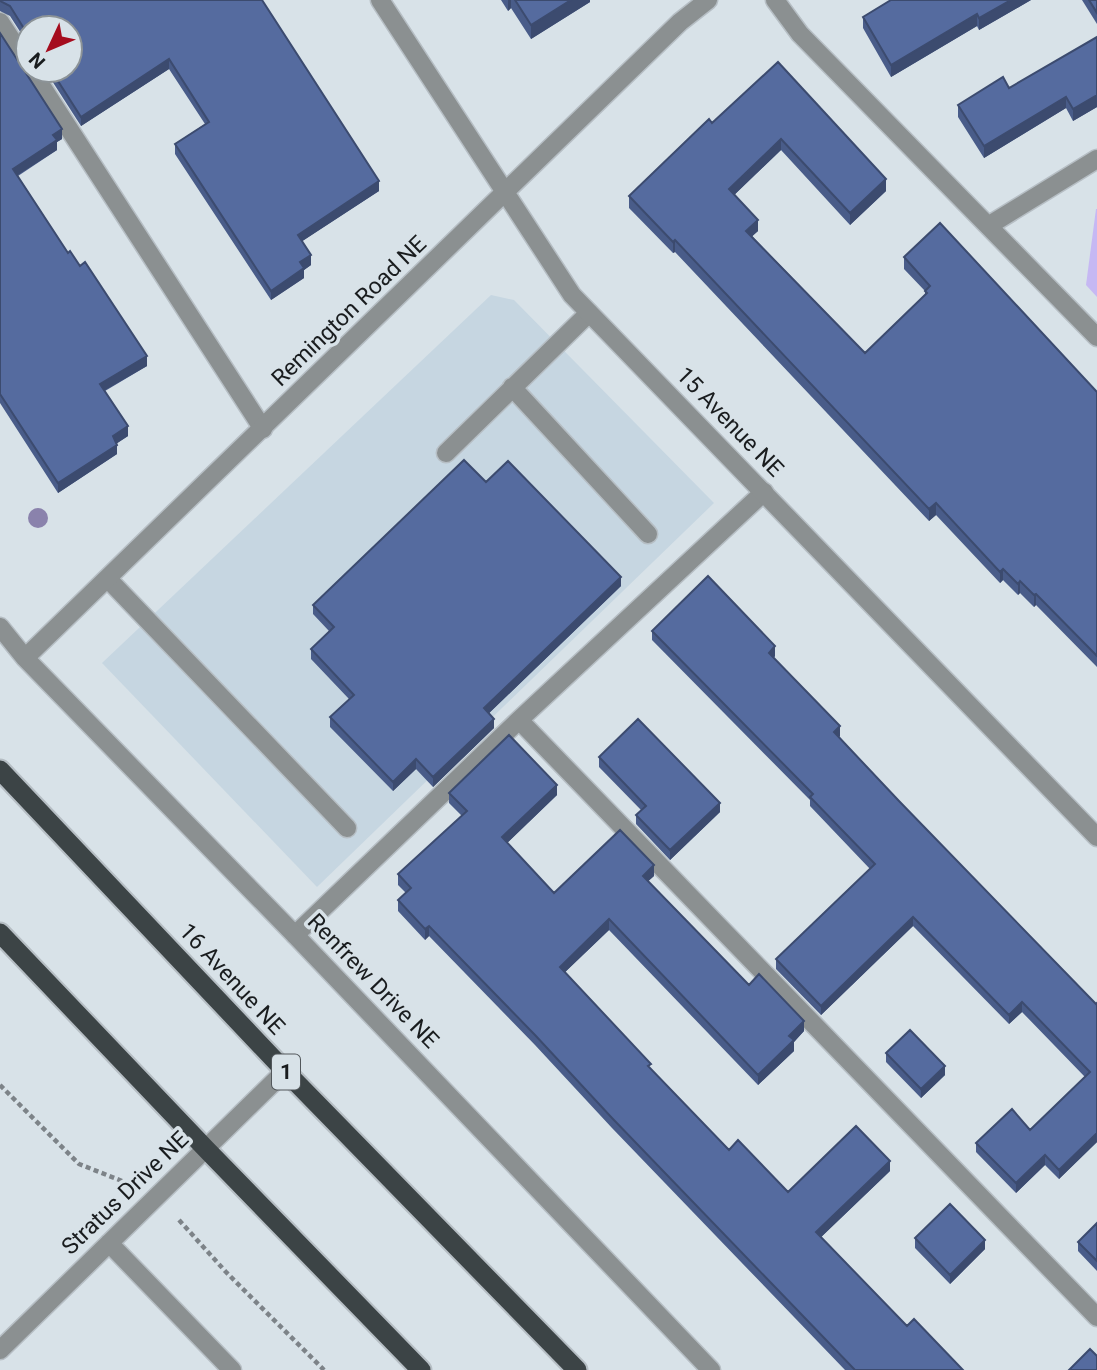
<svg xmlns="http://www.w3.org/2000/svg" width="1097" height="1370" font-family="Roboto,sans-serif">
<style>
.built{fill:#c6d6e1}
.green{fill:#c6b8f3}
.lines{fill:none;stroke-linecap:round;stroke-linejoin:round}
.service-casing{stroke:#b6bec4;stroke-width:21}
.minor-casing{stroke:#b6bec4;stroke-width:21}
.trunk-casing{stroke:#b6bec4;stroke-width:23}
.path{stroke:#7d8388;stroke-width:4.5;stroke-dasharray:5 3.5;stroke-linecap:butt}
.service{stroke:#8b9091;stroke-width:18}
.minor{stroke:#8b9091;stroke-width:18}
.trunk{stroke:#3c4446;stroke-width:19}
.tree{fill:#8a82ac}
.wall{fill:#495c89}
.shaded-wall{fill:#3c4b6f}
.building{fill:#556b9f;stroke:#3c4b6f;stroke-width:2}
.labels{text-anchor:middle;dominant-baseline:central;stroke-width:7;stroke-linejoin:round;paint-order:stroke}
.shield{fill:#d8e2e8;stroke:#52575b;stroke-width:2}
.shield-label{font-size:21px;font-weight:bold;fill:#191c1e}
.street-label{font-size:23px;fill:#191c1e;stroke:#d8e2e8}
</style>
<rect width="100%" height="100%" fill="#d8e2e8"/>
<path class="built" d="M491 295 514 300 714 503 317 887 102 663Z"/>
<path class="green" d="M1096 209H1097V297L1086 285Z"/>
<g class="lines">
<defs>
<path id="service" d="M775 0 800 34 1097 337
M0 22 28 65
M31 70 263 429
M988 226 1097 159
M512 387 648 534
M446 453 589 313
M108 579 347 828
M519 720 1097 1317
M295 935 519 720 764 492"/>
<path id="minor" d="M380 0 572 295 1097 837
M0 627 25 658 295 935 711 1370
M25 658 680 22 708 0
M109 1243 232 1370
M0 1350 285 1071"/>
<path id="trunk" d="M0 770 285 1071 577 1370
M0 933 206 1149 421 1370"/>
</defs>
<use href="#service" class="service-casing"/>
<use href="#minor" class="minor-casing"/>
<use href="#trunk" class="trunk-casing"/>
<path class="path" d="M0 1085 79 1164 127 1183
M179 1220 226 1272 324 1370"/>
<use href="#service" class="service"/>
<use href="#minor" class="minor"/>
<use href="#trunk" class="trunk"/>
</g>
<circle class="tree" cx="38" cy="518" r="10"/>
<path class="wall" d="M262 0 379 191 302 241 311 265 304 270V278L271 300 175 154V144L205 124 169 69 81 126 45 70H70L28 28V44L10 16 0 11V1Z
M501 0H590V2L531 39 511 8 508 11Z
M889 0H1031L979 30 977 26 891 77 863 28V17L889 1Z
M1082 0H1097V24Z
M0 33 62 139 57 142V150L18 176 68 253 147 366 105 391 128 436 117 443V454L58 493 0 403Z
M1097 37V107L1073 121 1066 108 984 158 958 117V105L1009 88Z
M778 62 886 191 850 225 781 150 734 195 758 231 752 236 865 353 925 296V291L904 269V257L1097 392V667L1036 605 1034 607 1020 593 1018 595 1003 580 1000 583 936 515 929 521 675 252 673 253 629 208V196L712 123Z
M486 482 621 586 489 713 494 728 433 787 416 769 393 791 330 727V717L349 699 311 659V649L329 631 313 614V605Z
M652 631 775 656 774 658 840 736 839 737 899 801 1096 1004 1097 1142 1059 1179 1045 1165 1016 1193 976 1152V1143L1030 1130 1085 1077 1022 1012 1009 1024 913 926 821 1015 776 969V959L870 869 810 806V800L652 640Z
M599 757 720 812 670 860 636 824V815L641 810 599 767Z
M449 793 557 795 507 843 554 893 654 876 648 881 749 985 804 1031 794 1042V1051L758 1085 609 930 565 972 651 1069 729 1150 788 1192 890 1171 821 1237 907 1326 963 1370H845L612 1128 535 1045 429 936 425 940 398 911V900L406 893 398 885V874L462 816 449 803Z
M886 1053 945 1075 921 1098 886 1062Z
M1097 1223V1271L1078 1251V1242Z
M915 1238 985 1249 950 1284 915 1248Z"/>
<path class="shaded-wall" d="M508 0H511V8L508 11Z
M571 0H590V2L531 39V25Z
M1011 0H1031L979 30V18Z
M977 14V26L891 77V65Z
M169 59V69L81 126V117Z
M1097 95V107L1073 121V109Z
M1066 97V108L984 158V146Z
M62 129V139L57 142V150L13 178V169L53 135Z
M781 139V150L729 200V189Z
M886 179V191L850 225V213Z
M379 181V191L298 244V235Z
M758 220V231L746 242V231Z
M675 240V252L673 253V242Z
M311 255V265L304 270V278L271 300V291L300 262Z
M147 356V366L100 393V384Z
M128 426V436L113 446V436Z
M117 445V454L58 493V483Z
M936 503V515L929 521V509Z
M1003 569V580L1000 583V572Z
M621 577V586L484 718V708Z
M1020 581V593L1018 595V584Z
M1036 594V605L1034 607V595Z
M775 646V656L769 662V653Z
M494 719V728L433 787V777Z
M840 726V736L834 741V732Z
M416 759V769L393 791V782Z
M557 785V795L502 848V837Z
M720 803V812L670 860V850Z
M654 865V876L643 886V876Z
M913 917V926L821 1015V1006Z
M609 919V930L560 977V967Z
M429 926V936L425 940V929Z
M1022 1002V1012L1009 1024V1015Z
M804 1021V1031L794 1042V1051L758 1085V1075L789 1036Z
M945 1066V1075L921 1098V1089Z
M1097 1133V1142L1059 1179V1170Z
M1045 1155V1165L1016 1193V1183Z
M890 1161V1171L816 1242V1232Z
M985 1240V1249L950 1284V1275Z"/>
<path class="building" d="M2 0H262L379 181 298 235 311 255 300 262 304 268 271 291 175 144 209 122 169 59 81 117 51 70H70V28H28V35L10 6 0 1Z
M515 0H571L531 25Z
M891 0H1011L979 18 977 14 891 65 863 17Z
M1089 0H1097V13Z
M0 33 62 129 53 135 57 140 13 169 68 253 70 251 80 266 85 262 147 356 100 384 128 426 113 436 117 445 58 483 0 394Z
M1097 37V95L1073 109 1066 97 984 146 958 105 1003 77 1009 88Z
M778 62 886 179 850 213 781 139 729 189 758 220 746 231 865 353 927 293 925 291 930 286 904 257 940 223 1097 392V656L1036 594 1034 595 1020 581 1018 584 1003 569 1000 572 936 503 929 509 675 240 673 242 629 196 709 119 712 123Z
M464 460 486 482 508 461 621 577 484 708 494 719 433 777 416 759 393 782 330 717 354 695 311 649 334 627 313 605Z
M708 576 775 646 769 653 840 726 834 732 899 801 1096 1004 1097 1003V1133L1059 1170 1045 1155 1016 1183 976 1143 1012 1109 1030 1130 1090 1072 1022 1002 1009 1015 913 917 821 1006 776 959 875 864 810 797 813 794 652 631Z
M638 719 720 803 670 850 636 815 646 806 599 757Z
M509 735 557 785 502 837 554 893 620 830 654 865 643 876 749 985 759 974 804 1021 789 1036 794 1040 758 1075 609 919 560 967 651 1064 648 1066 729 1150 738 1140 788 1192 856 1126 890 1161 816 1232 907 1326 914 1319 963 1370H855L612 1118 535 1035 429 926 425 929 398 900 411 888 398 874 467 811 449 793Z
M910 1030 945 1066 921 1089 886 1053Z
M950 1204 985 1240 950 1275 915 1238Z
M1097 1223V1261L1078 1242Z
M1090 1349 1097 1356V1370H1069Z"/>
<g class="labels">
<rect class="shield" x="272" y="1054.5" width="28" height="35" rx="5"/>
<g class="shield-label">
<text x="286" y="1072">1</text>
</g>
<g class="street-label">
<text transform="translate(349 311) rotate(-44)">Remington Road NE</text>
<text transform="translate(730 422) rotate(46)">15 Avenue NE</text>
<text transform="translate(232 979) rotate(47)">16 Avenue NE</text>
<text transform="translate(373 981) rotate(46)">Renfrew Drive NE</text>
<text transform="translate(125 1193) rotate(-44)">Stratus Drive NE</text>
</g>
</g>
<g transform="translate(49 49) rotate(226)"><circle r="33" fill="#d8e2e8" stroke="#8c9397" stroke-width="2"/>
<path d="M0-5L12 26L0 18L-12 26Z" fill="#a50c1e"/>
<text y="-10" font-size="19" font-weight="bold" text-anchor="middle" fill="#191c1e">N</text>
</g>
</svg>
